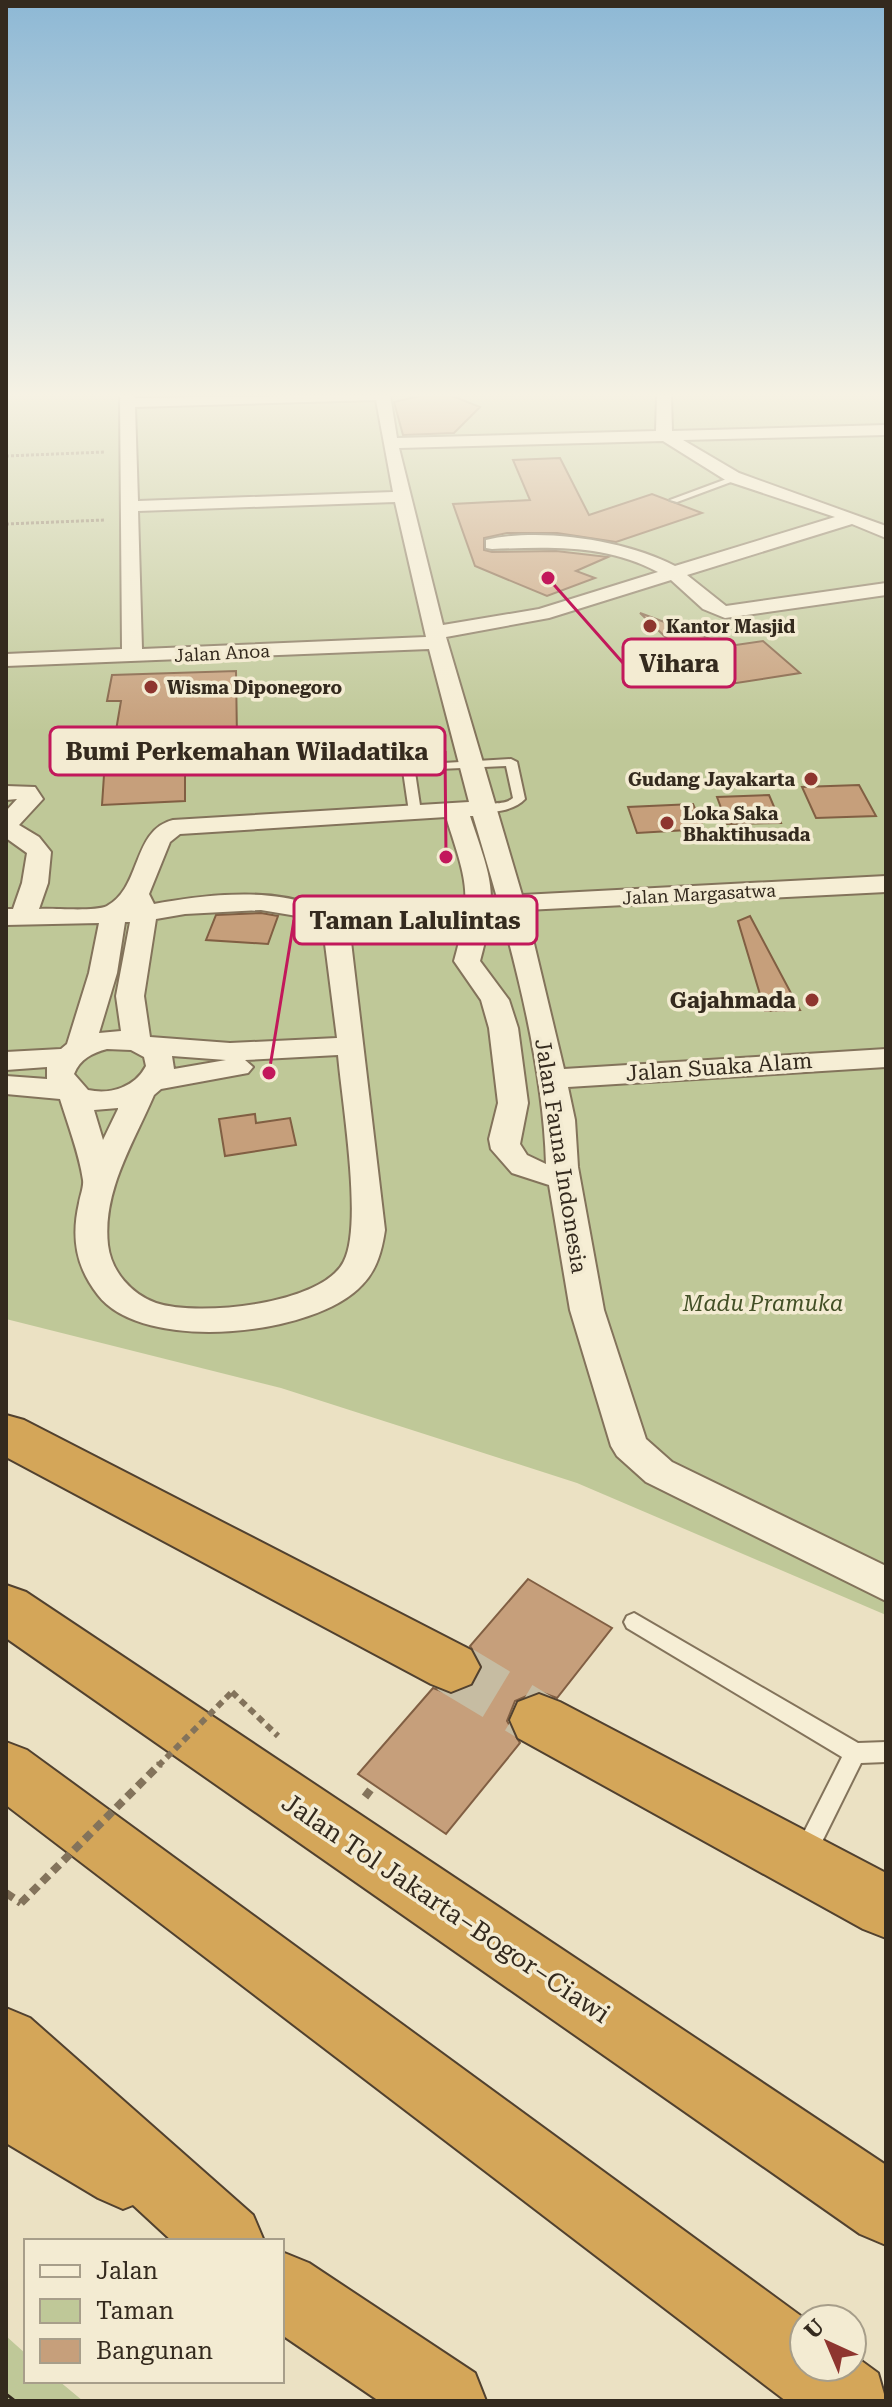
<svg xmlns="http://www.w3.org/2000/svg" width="892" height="2407" font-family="'Roboto Serif',serif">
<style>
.green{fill:#bfc898}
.building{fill:#c69f7b;stroke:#815f43;stroke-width:2}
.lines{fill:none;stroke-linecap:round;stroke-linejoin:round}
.motorway-tunnel{stroke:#c6bca2;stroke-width:53;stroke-dasharray:53 26;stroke-linecap:butt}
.service-casing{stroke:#83735b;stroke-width:4}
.minor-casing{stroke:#83735b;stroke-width:4}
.motorway-casing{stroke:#51412f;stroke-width:4}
.path-far2{stroke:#83735b;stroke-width:3;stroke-dasharray:3 2;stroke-linecap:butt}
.path-far1{stroke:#83735b;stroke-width:6;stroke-dasharray:7 5;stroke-linecap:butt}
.path{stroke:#83735b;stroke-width:8;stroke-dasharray:9 6;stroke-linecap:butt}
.service{fill:#f6eed5;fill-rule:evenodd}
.minor{fill:#f6eed5;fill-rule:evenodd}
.motorway{fill:#d4a659;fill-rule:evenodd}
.tram{stroke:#342a1e;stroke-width:3}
.path-bridge-far1{stroke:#83735b;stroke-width:6;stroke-dasharray:7 5;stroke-linecap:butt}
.path-bridge{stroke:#83735b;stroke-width:8;stroke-dasharray:9 6;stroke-linecap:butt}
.poi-dot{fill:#8e352f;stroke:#f3ebd2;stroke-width:3}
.labels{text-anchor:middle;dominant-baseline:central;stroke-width:7;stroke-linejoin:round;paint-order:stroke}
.far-poi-label{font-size:18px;font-weight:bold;fill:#342a1e;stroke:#f3ebd2;text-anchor:start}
.far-street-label{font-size:18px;fill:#342a1e;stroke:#f3ebd2}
.poi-label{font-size:22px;font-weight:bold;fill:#342a1e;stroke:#f3ebd2;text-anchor:end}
.street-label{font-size:22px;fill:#342a1e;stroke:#f3ebd2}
.park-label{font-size:22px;font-style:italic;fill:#424f26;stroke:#f3ebd2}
.near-street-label{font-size:26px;fill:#342a1e;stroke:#f3ebd2}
.leader{fill:none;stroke:#c2185b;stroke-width:3}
.callout-dot{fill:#c2185b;stroke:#f3ebd2;stroke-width:3}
.callout{fill:#f3ebd2;stroke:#c2185b;stroke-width:3}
.callout-label{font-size:24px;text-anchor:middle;font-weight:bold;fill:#342a1e}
</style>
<rect width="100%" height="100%" fill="#ebe1c3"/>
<path class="green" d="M6 395H886V1615L577 1483 281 1388 6 1319Z
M6 2336 26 2354V2381H59L83 2401H6Z"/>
<path class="building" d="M424 395H450L480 407 454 433 403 435 394 402Z
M560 458 589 515 652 494 702 513 616 542 557 533H507L484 538V550L492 552 556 551 608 557 576 571 595 578 547 596 475 566 453 504 530 500 513 460Z
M640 613 729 646 763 641 800 673 717 686Z
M236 671 237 739 185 741V801L102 805 105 760H111L121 701H107L112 675Z
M859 785 876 816 816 818 802 787Z
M769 795 781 823 727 824 717 797Z
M693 804 704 829 637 833 628 807Z
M261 913 278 916 268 944 206 940 216 915Z
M750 916 800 1010 765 1011 738 921Z
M255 1114 256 1123 290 1118 296 1145 225 1156 219 1119Z
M528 1579 612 1628 557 1698 538 1691 515 1701 507 1721 520 1743 446 1834 358 1774 433 1688 452 1695 474 1685 483 1666 470 1646Z"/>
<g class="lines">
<path class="motorway-tunnel" d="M451 1667 539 1720"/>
<defs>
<path id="service" d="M732 477 739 479 677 502 670 500Z
M511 759 517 762 525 799C515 810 489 816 476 808 486 800 503 807 513 798L506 766 417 770 415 772 421 812 415 816 409 812 403 771 410 765Z
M634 1613 858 1743 886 1742V1762L861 1763 813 1860 805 1863 797 1860 794 1852 842 1757 627 1628 624 1622 627 1616Z"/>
<path id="minor" d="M120 395H134L135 398 390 395 397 438 656 431 657 395H671L672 431 886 425V435L683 440 739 473 886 526V538L852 524 687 575 726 606 886 583V595L725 618 703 609 671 580 549 618 446 637 522 895 886 876V892L526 910 564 1069 886 1049V1067L568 1087 575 1120 578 1167 604 1310 646 1439 672 1462 886 1566V1601L646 1482 617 1456 611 1446 570 1310 549 1185 512 1173 491 1149 489 1139 498 1103 489 1028 481 1000 454 961C473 893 467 883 446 817L180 834 170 842 149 894 154 904C208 894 313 880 350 933L385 1230C382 1250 377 1270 362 1285 316 1336 143 1354 98 1295 76 1267 71 1238 79 1203 80 1196 84 1187 83 1180 79 1153 68 1125 60 1099L6 1094V1076L47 1079V1067L6 1070V1052L61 1049 67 1044 89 973 99 923 6 925V909H13L22 883 27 853 6 838V811L17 799 6 800V786L35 787 43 799 19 825 39 837 51 852 48 883 39 909C54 908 95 912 107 906 142 887 132 830 173 820L469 802 429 649 6 666V654L122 649ZM376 400 393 492 138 501 135 407ZM663 441 727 481 835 517 675 566C626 540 540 527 486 540V548L492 549C549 547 606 544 658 572L539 609 443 625 399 448ZM395 502 426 637 142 649 138 511ZM470 816H473C505 922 543 1053 546 1164L527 1155 520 1144 528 1103 518 1028 509 1000 480 961C499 892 492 882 470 816ZM261 910 297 916 324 936 337 1038 230 1043 150 1037 144 996 156 919 185 914ZM125 922H130L116 996 121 1031 99 1033 117 973ZM107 1049 131 1050 144 1057 146 1066C135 1087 111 1095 88 1090L74 1074C80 1059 92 1053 107 1049ZM338 1055C342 1102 363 1224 344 1261 323 1305 197 1317 156 1303 131 1294 111 1271 108 1245 102 1191 134 1142 154 1095L161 1089 248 1073 253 1067 245 1060ZM172 1056 226 1060 174 1069ZM118 1108V1109L103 1140 94 1110Z"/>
<path id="motorway" d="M6 1415 24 1420 471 1650 480 1667 471 1684 451 1692 431 1684 6 1457Z
M6 1585 26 1592 886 2165V2245L860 2234 6 1638Z
M539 1694 560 1702 886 1873V1938L863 1929 518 1738 510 1720 518 1702Z
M6 1742 27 1750 805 2319 804 2367H852V2354L878 2373 886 2401H786L6 1805Z
M6 2008 30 2018 253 2215 264 2241H172L133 2205 123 2209 98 2198 6 2143Z
M282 2252 309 2263 475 2373 486 2401H379L282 2335Z"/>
</defs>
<use href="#service" class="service-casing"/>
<use href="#minor" class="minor-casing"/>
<use href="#motorway" class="motorway-casing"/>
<path class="path-far2" d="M6 456 105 452
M6 524 105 520"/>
<path class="path-far1" d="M232 1692 278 1736"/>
<path class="path" d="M365 1797 374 1785
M6 1893 21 1903"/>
<use href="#service" class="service"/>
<use href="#minor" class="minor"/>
<use href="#motorway" class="motorway"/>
<path class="tram" d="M6 2394 15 2401"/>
<path class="path-bridge-far1" d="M158 1766 232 1692"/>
<path class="path-bridge" d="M21 1903 160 1764"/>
</g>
<linearGradient id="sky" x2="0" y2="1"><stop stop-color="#8db8d5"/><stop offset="0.54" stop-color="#f6f2e4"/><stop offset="1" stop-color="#f6f2e4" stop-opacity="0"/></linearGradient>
<rect width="892" height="732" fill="url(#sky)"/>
<g class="poi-dot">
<circle cx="650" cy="626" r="8"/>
<circle cx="151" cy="687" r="8"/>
<circle cx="811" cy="779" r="8"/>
<circle cx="667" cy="823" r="8"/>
<circle cx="812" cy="1000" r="8"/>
</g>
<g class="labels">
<g class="far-poi-label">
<text x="666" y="626">Kantor Masjid</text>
<text x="167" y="687">Wisma Diponegoro</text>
<text x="795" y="779" text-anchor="end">Gudang Jayakarta</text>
<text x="683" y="813">Loka Saka<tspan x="683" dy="21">Bhaktihusada</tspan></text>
</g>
<g class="far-street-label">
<text transform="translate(222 653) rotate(-3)">Jalan Anoa</text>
<text transform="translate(699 894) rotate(-3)">Jalan Margasatwa</text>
</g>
<g class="poi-label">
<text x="796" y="1000">Gajahmada</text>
</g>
<g class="street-label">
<text transform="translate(719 1067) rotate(-4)">Jalan Suaka Alam</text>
<text transform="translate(561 1156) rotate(81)">Jalan Fauna Indonesia</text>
</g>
<g class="park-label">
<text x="763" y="1303">Madu Pramuka</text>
</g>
<g class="near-street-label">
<text transform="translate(446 1908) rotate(34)">Jalan Tol Jakarta–Bogor–Ciawi</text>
</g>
</g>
<path class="leader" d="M548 578L623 663M446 857L445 751M269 1073L294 920"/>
<g class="callout-dot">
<circle cx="548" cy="578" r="8"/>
<circle cx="446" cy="857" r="8"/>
<circle cx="269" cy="1073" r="8"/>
</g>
<g class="callout">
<rect x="623" y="639" width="112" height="48" rx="8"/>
<rect x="50" y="727" width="395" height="48" rx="8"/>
<rect x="294" y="896" width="243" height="48" rx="8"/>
</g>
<g class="callout-label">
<text x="679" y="672">Vihara</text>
<text x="247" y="760">Bumi Perkemahan Wiladatika</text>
<text x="415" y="929">Taman Lalulintas</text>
</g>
<rect width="892" height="2407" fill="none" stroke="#342a1e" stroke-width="16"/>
<rect x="24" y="2239" width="260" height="144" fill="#f3ebd2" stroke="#a79e8a" stroke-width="2"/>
<rect x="40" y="2265" width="40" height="12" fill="#f6eed5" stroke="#a79e8a" stroke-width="2"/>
<text x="96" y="2279" font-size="24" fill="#342a1e">Jalan</text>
<rect x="40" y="2299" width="40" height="24" fill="#bfc898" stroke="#a79e8a" stroke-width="2"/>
<text x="96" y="2319" font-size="24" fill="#342a1e">Taman</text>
<rect x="40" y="2339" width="40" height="24" fill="#c69f7b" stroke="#a79e8a" stroke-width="2"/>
<text x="96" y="2359" font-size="24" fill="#342a1e">Bangunan</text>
<g transform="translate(828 2343) rotate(316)"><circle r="38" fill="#f3ebd2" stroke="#a79e8a" stroke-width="2"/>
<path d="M0-6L14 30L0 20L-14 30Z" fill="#8e352f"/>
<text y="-12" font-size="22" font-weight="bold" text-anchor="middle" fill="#342a1e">U</text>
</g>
</svg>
